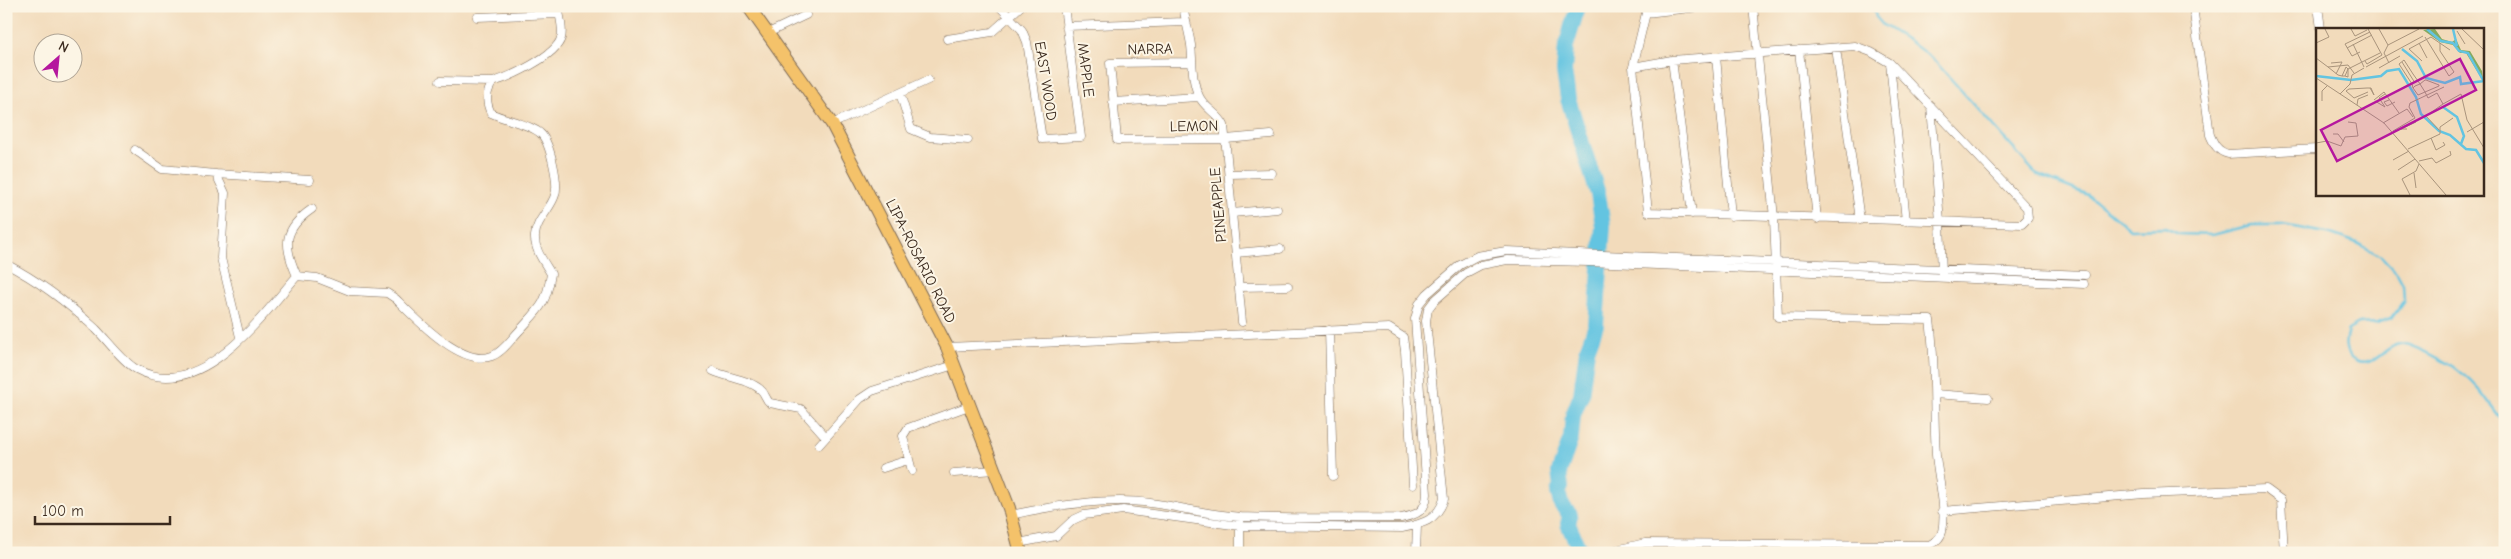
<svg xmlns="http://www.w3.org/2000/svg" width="2511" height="559" font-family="'Comic Neue',sans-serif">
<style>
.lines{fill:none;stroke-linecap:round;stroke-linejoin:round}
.stream{stroke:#63c4e1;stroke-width:2.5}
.river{stroke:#63c4e1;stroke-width:16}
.street-casing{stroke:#7b6855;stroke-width:9}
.primary-casing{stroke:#7b6855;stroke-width:14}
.street{stroke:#fff;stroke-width:8}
.primary{stroke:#f4c26a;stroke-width:12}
.labels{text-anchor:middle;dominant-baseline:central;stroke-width:4;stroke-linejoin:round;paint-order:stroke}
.street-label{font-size:15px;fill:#3b2a1e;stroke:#fcf5e5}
.inset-river{fill:none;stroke:#63c4e1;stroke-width:2.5}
.inset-road{fill:none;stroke:#a9947c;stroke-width:1}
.view{fill:#b5179e;fill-opacity:0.15;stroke:#b5179e;stroke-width:2.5}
.inset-edge{fill:none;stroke:#3b2a1e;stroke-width:2.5}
</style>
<rect width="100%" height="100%" fill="#fcf5e5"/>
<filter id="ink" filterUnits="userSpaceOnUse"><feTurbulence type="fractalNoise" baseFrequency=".02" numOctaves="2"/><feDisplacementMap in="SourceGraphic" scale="10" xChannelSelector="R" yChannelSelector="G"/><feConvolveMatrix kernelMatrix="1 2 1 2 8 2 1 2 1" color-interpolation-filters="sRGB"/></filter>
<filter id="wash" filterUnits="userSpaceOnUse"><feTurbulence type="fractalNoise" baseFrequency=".0096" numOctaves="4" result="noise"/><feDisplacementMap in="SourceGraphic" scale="20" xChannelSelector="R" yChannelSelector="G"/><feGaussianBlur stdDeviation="1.12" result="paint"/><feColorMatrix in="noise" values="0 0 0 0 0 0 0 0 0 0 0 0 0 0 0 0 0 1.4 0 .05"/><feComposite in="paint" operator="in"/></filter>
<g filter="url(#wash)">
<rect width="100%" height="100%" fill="#f2dbbb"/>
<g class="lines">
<path class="stream" d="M1873 6 1876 17 1883 25 1909 41 1933 59 2037 175 2088 195 2130 229 2165 228 2179 234 2212 235 2252 225H2283L2331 234 2357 243 2381 256 2397 273 2403 284 2404 301 2392 318 2377 323 2359 324 2348 330C2344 341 2344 355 2355 361 2372 369 2383 349 2396 345 2405 341 2414 347 2422 350 2442 360 2461 369 2476 386 2487 398 2494 411 2505 423"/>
<path class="river" d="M1578 6 1566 46 1564 71 1568 99 1598 194 1603 226 1596 325 1587 350 1581 395 1573 415 1571 438 1559 472 1561 487 1558 492 1561 504 1570 515 1568 524 1581 553"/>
</g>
</g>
<g filter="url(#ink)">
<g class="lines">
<defs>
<path id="street" d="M999 6 1022 30 1027 42 1042 139 1081 137 1064 6
M1183 6C1185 19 1189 32 1191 45 1193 62 1191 80 1199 96 1204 108 1218 113 1224 125L1242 322
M2193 6 2210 135C2214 144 2217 151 2228 154L2317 149
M2318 6 2321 29
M1646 13 1708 6
M477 17 558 14
M1066 26 1185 22
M768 33 806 15
M947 39 992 32 1021 6
M1836 48 1860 220
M1799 50 1817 219
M1716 57 1731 216
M1672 60 1692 214
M1191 62 1110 63 1117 140 1226 139 1271 135
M1890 63 1906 221
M1633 67 1672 60 1855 46 1871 52 1890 63 2027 208 2028 218 2022 224 1648 212 1633 67 1646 13 1645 6
M493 82C510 77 556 56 561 38 564 29 559 15 558 6
M900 93 911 129 930 137 968 140
M1113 102 1199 97
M1931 106 1940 222 1942 274
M832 124 928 80
M135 150 162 169 216 174 225 193 221 258 240 337
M216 174 310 180
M1229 174 1272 173
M1232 213 1277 209
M1236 253 1280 249
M6 264C39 281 69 304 96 329 107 340 123 362 136 369 200 404 261 317 297 276L317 278 350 291 387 293 396 299C415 318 462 368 492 356 503 352 512 338 520 330 540 308 546 305 551 274 545 263 534 250 535 236 536 220 551 209 555 195 559 183 550 141 540 133 530 124 505 120 491 113 485 101 486 92 493 82L440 81
M297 276C283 245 283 229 312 209
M1239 287 1288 286
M1329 330 1333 476
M947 347 1389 328 1403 337 1405 351 1413 485
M713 371C728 378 749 379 761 390 765 393 765 399 770 403L801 409 826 437
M1935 394 1988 398
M819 445 860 399 872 391 954 365
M883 468 908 460
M912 471 903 436 908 428 969 406
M954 473 994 470
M1942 511 2144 494 2266 489 2281 500 2284 553
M1011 515C1051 506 1109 497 1150 503 1181 507 1210 515 1241 517 1294 519 1347 518 1401 518 1417 515 1426 511 1427 494L1415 319 1419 304 1427 294 1460 265 1477 256 1506 251 2085 275
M1018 543 1056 536 1073 520 1084 515 1123 510 1240 526 1402 528C1422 524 1437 521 1444 499L1426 321 1428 309 1434 301 1466 273 1481 265 1507 260 1589 262 2084 284
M1240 553V521
M1416 553 1417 525
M1614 553 1616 550 1645 543 1929 545C1935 542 1940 539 1942 532 1947 508 1938 479 1936 455 1933 410 1936 365 1930 320L1778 317 1774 218 1753 6"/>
<path id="primary" d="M748 6 832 124 947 347 1009 508 1021 553"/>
</defs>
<use href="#street" class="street-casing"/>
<use href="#primary" class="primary-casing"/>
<use href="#street" class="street"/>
<use href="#primary" class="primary"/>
</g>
</g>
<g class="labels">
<g class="street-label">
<text transform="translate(1150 49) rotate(-1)">NARRA</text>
<text transform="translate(1086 70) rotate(83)">MAPPLE</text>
<text transform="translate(1046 81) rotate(81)">EAST WOOD</text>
<text transform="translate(1194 126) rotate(-1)">LEMON</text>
<text transform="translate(1218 205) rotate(-95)">PINEAPPLE</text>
<text transform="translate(921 261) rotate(63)">LIPA-ROSARIO ROAD</text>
</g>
</g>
<g transform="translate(2316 28)">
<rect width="168" height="168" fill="#f2dbbb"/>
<path d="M119 1 126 11 136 14 140 11 145 22 154 23 166 43 167 53 150 25H144L137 17 124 14 107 2Z" fill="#86aa60"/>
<path class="inset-river" d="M111 1 125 13 137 15 143 23 152 25 167 52M137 1 141 18M86 21 101 33 110 50 129 55 144 49 145 56 168 53M0 48 35 52 65 48 71 43 83 41 100 69 105 86 123 103 134 107 150 121 160 122 168 135M127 79 141 89 148 108 145 116"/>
<path class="inset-road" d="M35 1 39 8 51 2M63 1 72 17M146 1 168 22M141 3 149 16M109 9 133 48 138 44 124 23V15M0 15 13 9 9 1M103 15 111 30M37 16 48 39M31 20 56 7M44 24 36 28 29 16 54 4M0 30 12 39 32 37 38 45M49 33 51 36 66 27 52 1M106 33 93 21 115 9 134 22M86 34 99 55M15 35 26 34 20 46M73 35 68 25 72 17 103 1M12 39 22 47 26 48H29L32 49V41L30 39 26 48M50 39 107 8M63 40 84 28M29 48 32 41 64 25M0 50 68 95 130 167M97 60 99 58 104 56 109 52H110L123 57V58L102 67 97 60 96 56 83 36 88 32 97 46 102 53 104 56 109 64 112 70 121 65 127 76 110 88 123 102M52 64 38 70 30 63 33 61 51 60H55L58 67 54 60M24 66 34 56 36 47 48 40M58 72 68 64 83 85M73 72 68 74 71 78 79 74M6 73V63L11 58M59 73 69 79 63 70 69 66M127 76 145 66 151 92 168 120M41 77 42 71 52 67M67 95 91 81 97 89M91 101H85L100 94M77 103 99 90 93 79 94 75 128 59M151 104 168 94M17 106H22L28 114M115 110 120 122 129 117 127 114M0 115 11 113 25 118 29 109 42 108 40 95 32 94M92 121 124 106V99L137 90M77 132 93 123M103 133 116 130 120 135 135 127 134 123M82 142 99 131M98 145 100 160M94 167 86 151 100 143 103 136"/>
<path class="view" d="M144 31 160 62 21 133 5 102Z"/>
<rect width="168" height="168" class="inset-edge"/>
</g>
<rect width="2511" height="559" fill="none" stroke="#fcf5e5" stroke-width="25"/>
<g transform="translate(58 58) rotate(27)"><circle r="24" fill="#fcf5e5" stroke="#afa495"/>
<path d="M0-4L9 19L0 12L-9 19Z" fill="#b5179e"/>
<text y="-8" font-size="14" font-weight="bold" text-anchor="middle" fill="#3b2a1e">N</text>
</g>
<path d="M35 516v8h135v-8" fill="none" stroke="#3b2a1e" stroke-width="2.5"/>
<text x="42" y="516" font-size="15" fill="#3b2a1e" stroke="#fcf5e5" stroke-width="4" paint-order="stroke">100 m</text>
</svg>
